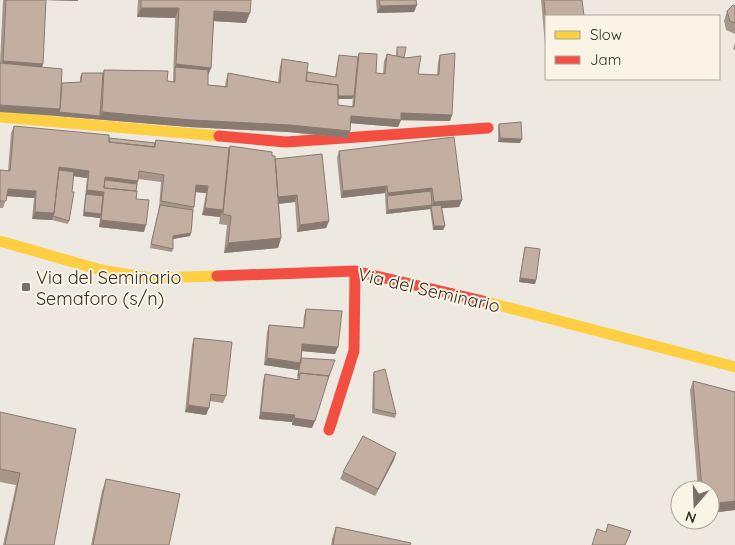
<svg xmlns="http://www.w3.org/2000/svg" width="735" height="545" font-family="Quicksand,sans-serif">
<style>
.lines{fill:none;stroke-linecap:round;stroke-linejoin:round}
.slow{stroke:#ffcf43;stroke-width:11}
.jam{stroke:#f24e42;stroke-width:11}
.wall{fill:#a7968a;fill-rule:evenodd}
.shaded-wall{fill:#887a71}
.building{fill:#c2afa1;stroke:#887a71}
.poi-dot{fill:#776f68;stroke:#faf4e7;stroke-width:2}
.labels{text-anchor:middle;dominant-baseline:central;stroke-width:4;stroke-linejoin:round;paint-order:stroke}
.poi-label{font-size:18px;fill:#372e27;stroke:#faf4e7;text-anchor:start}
.street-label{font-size:18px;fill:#372e27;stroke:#faf4e7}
</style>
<rect width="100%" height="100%" fill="#ede9e0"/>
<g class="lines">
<path class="slow" d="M0 117 219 136
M0 241 101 270 150 278 217 276
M483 301 735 367"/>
<path class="jam" d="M219 136 286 142 488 128
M217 276 355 271 483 301
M329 430 354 351 355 271"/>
</g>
<path class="wall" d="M3 0H78V1L46 0 42 67 62 83 80 82V77L82 73H103L104 70 173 82 175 18 137 17 138 0H251L246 23 214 21 211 68 208 76V85L225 86 226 80 228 73 278 82 280 66 282 59 307 72 335 77 338 59 339 55 358 57 359 53 376 73 383 74 384 61 387 54 396 56 397 47 404 58 418 74 437 75 438 62 440 55 452 115 450 121 401 120 398 127 350 123V131L347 138 288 132 189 127 57 116 0 63ZM353 98 352 107 338 105V99H352Z
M376 0H416L414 12 377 13Z
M541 0H582L546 16V56Z
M735 6V34L726 30 724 21 727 11Z
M735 43V50L733 49Z
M499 124 520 143 498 142V127Z
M14 126 109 138 155 143 156 140 229 148 230 146 272 156 275 159 329 221 326 228 297 232 295 202 279 204 281 238 278 248 224 253 227 225 219 224 220 217 202 215 206 193 196 192 194 207 193 210 190 236 173 239V249L172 252 150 248 159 208 161 182 138 179 137 184 136 199 144 232 99 227 100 218 83 216 87 178 73 176 69 221 68 224 52 220 32 219 34 198 7 196 3 208H0V170L8 171 11 133Z
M339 151 462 200 459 207 442 208 445 226 443 230H433L430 209 386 214 385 193 341 198 337 158Z
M525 247 536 280 535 284 519 282 524 251Z
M306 309 338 347 335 354 302 351 301 358 312 428 292 425V422L259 419 263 381 265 374 297 380 298 370 264 365 267 332 269 325 303 328 304 316Z
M194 338 226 396 223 403 210 401 206 415 185 412 192 345Z
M374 372 396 414 395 418 372 413 373 375Z
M693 381 735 392V510L710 513V490H698L690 390Z
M0 412 54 545H3L16 485 0 482Z
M396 453 394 460 375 496 340 479 343 472Z
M106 479 169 545H91L102 491Z
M336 527 410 545H331L332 539Z"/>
<path class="shaded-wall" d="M43 0H78V1Z
M417 5 414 12 377 13 380 6Z
M141 8H179L175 18 137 17Z
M214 11 250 13 246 23 211 21Z
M3 61 43 64 40 74 0 70Z
M176 64 211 68 207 77 175 67Z
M338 96H354L352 99H337Z
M0 105 60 109 57 116 0 112Z
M59 112 100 116 102 112 290 125 350 131 347 138 288 132 189 127 57 116Z
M401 113 452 115 450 121 398 120Z
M351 116 401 120 398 127 348 123Z
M500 138 522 139 520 143 498 142Z
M59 167 89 171 87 178 57 174Z
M105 177 138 181 136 188 104 184Z
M196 185 208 186 206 193 194 192Z
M387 186 385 193 341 198 343 191Z
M432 188 430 195 387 196 388 193Z
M8 189 36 191 34 198 5 196Z
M87 190 104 192 102 199 86 194Z
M297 195 295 202 275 204 278 197Z
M462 200 459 207 431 209 434 202Z
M431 206 430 209 386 214 388 210Z
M205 208 223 210 220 217 202 215Z
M35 212 54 213 52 220 32 219Z
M84 212 101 214 100 218 83 216Z
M101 220 146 225 144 232 99 227Z
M329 221 326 228 297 232 300 225Z
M434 226H445L443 230H433Z
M191 233 190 236 172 239 173 236Z
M281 238 278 248 224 253 228 243Z
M520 278 536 280 535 284 519 282Z
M302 344 338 347 335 354 300 351Z
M267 358 301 363 298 370 264 365Z
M188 405 209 408 206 415 185 412Z
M261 412 295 415 292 422 259 419Z
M294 418 315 421 312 428 292 425Z
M396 453 394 460 375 496 378 489Z
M735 501V510L710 513V504Z"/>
<path class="building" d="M6 0H46L43 64 3 61Z
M141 0H251L250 13 214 11 211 68 176 64 179 8H141Z
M379 0H416L417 5 380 6Z
M544 0H582L584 16H546V22Z
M733 5 735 6V23L730 21 727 11Z
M397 47H406L404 58 397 56Z
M359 53 377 54 376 73 385 74 387 54 405 58 421 56 418 74 439 75 440 55 455 53 452 115 401 113V120L351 116 350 131 290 125 192 120 102 112 104 70 168 71 167 81 175 82V67L208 70V85L227 87 228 73 280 83 282 59 308 63 306 81 338 85V105L354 107Z
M339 55 358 57 354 96H338V85L306 81 307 72 336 77Z
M0 63 62 69 60 109 0 105Z
M82 73H103L100 116 59 112 60 109 62 83 81 82Z
M521 122 522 139 500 138 499 124Z
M14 126 109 135V142L155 147 156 140 229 148 223 210 205 208 208 186 196 185 194 207 161 201 164 175 139 171 138 181 105 177 104 188 137 191 136 199 149 200 146 225 101 220 104 192 87 190 89 171 59 167 54 213 35 212 36 191 8 189 6 201H0V170L10 171Z
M454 137 462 200 434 202 432 188 388 193 387 186 343 191 339 151Z
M109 138 155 143 154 147 109 142Z
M230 146 272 152V156H275L281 238 228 243 231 216 223 214Z
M322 154 329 221 300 225 297 195 278 197 275 159Z
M59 170 74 172 72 192H74L69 221 53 216 54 213Z
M105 180 137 184 136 191 104 188Z
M431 191 432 205 388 210 387 196Z
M86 194 103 196 101 214 84 212Z
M160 205 193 210 191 233 173 236V249L151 244Z
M441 205 445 226H434L431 206Z
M525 247 540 249 536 280 520 278Z
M306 309 342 311 338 347 302 344 301 363 267 358 269 325 304 328Z
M194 338 232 342 226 396 211 394 209 408 188 405Z
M301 358 335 360 329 376 300 373 298 376Z
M385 369 396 414 374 409V372Z
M300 373 329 376 315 421 294 418 295 415 261 412 265 374 299 380Z
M693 381 735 392V501L710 504V490H702Z
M0 412 76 429 54 545H5L20 473 0 469Z
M363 436 396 453 378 489 343 472Z
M106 479 180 494 169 545H93Z
M608 524 631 531 625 545H592L597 529 606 532Z
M336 527 411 543 410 545H333Z"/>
<rect class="poi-dot" x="21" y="282" width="10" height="10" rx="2.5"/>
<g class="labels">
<g class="poi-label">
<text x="36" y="277">Via del Seminario<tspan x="36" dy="21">Semaforo (s/n)</tspan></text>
</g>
<g class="street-label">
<text transform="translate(429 290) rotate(13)">Via del Seminario</text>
</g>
</g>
<rect x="545" y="15" width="175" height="65" fill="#faf4e7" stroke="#aca59a"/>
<rect x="555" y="31" width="25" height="8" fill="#ffcf43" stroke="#aca59a"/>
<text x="590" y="40" font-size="15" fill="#372e27">Slow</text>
<rect x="555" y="56" width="25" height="8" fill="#f24e42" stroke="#aca59a"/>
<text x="590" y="65" font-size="15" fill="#372e27">Jam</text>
<g transform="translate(695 505) rotate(199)"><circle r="24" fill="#faf4e7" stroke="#aca59a"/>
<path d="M0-4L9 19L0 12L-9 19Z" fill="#776f68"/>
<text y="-8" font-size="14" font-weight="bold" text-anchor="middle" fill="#372e27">N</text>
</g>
</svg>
